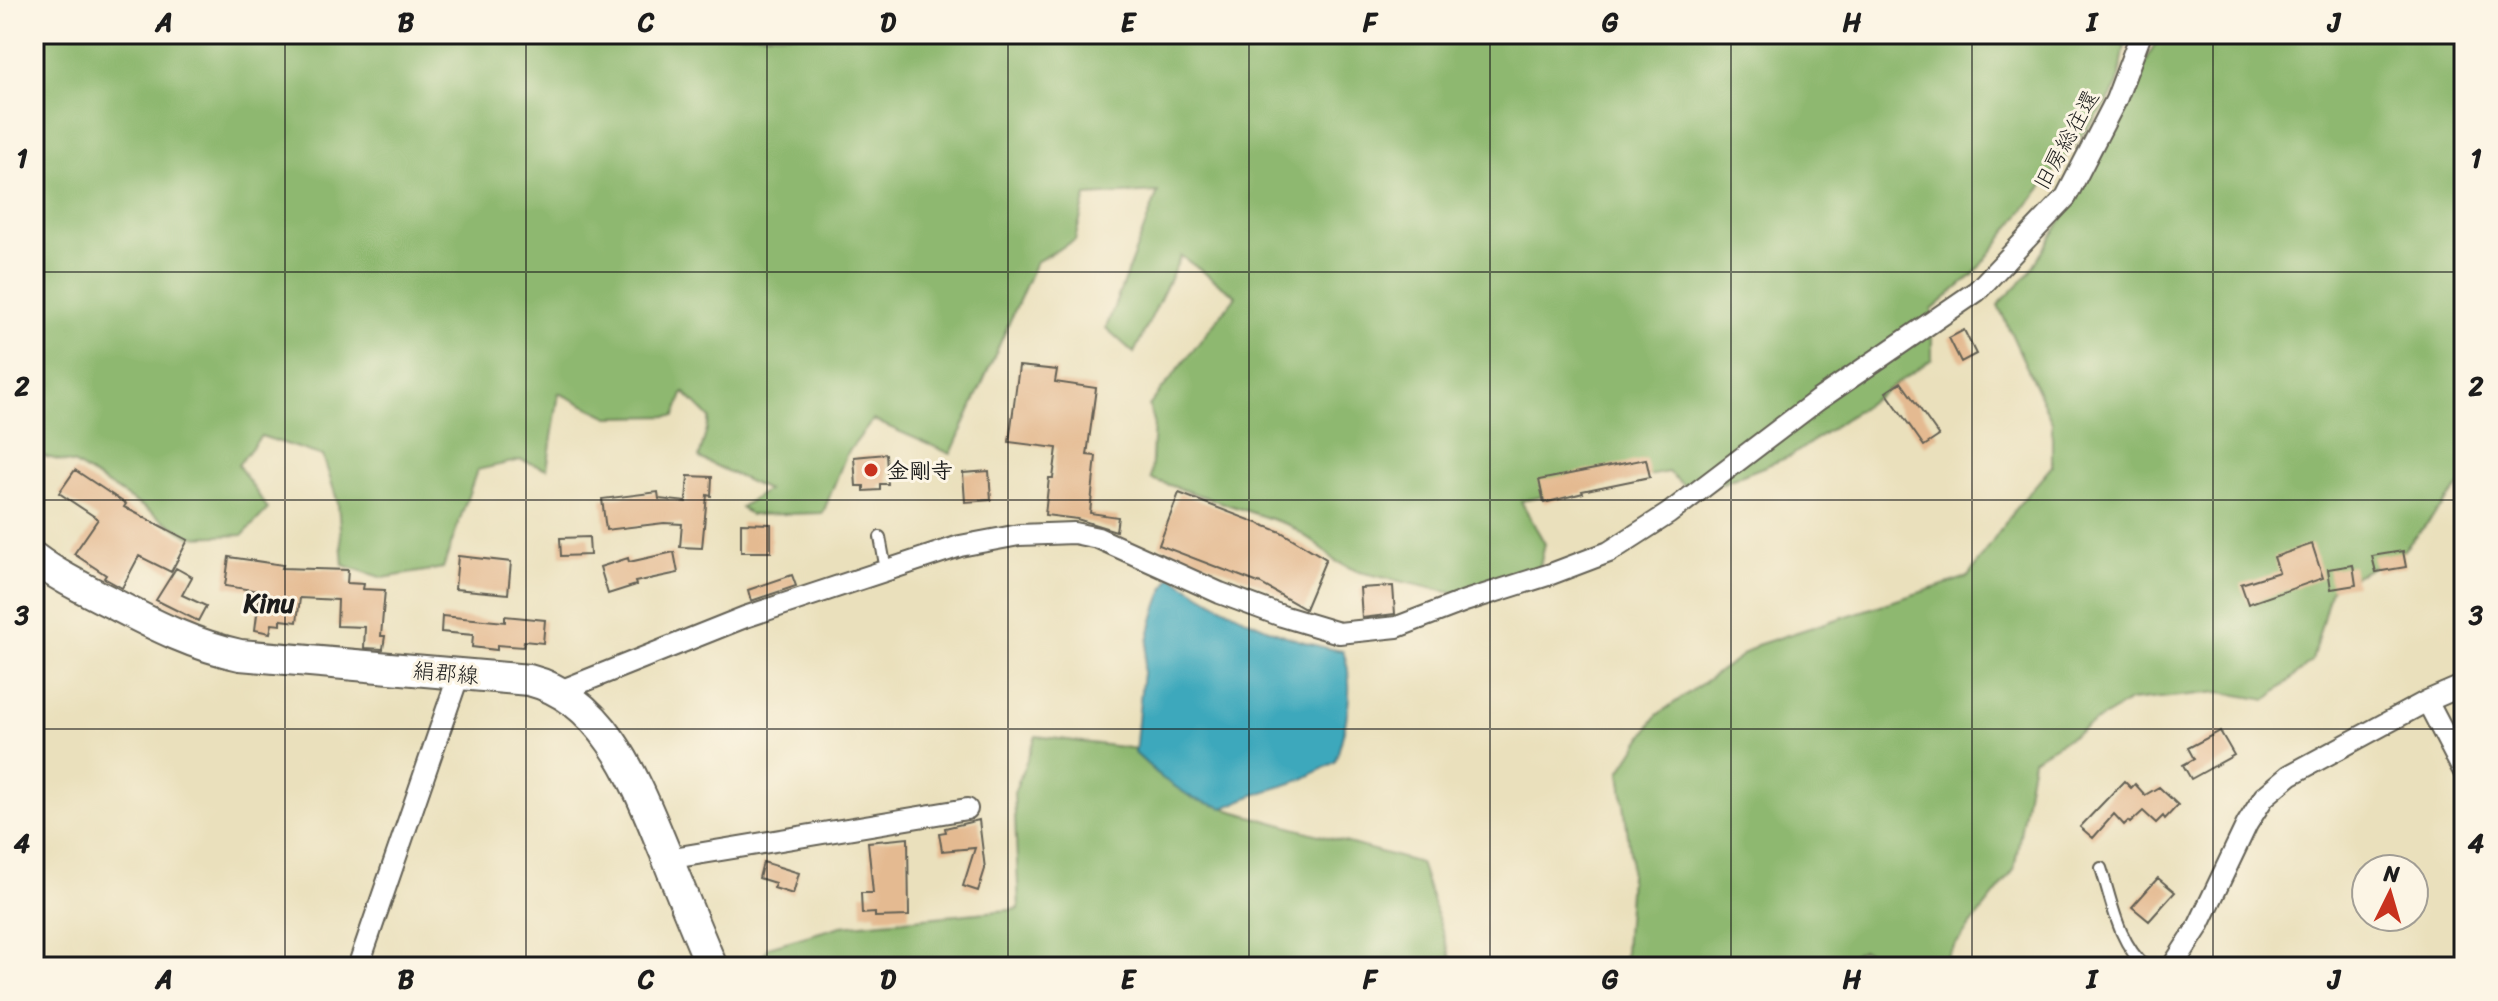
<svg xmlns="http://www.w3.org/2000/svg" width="2498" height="1001" font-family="Sriracha,'Klee One',sans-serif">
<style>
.forest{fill:#8eb86f;stroke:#556a46;stroke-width:2}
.water{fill:#3da8bc;stroke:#2c626c;stroke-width:2}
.building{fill:#e4ba91}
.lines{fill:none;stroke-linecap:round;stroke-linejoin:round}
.service-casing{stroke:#646154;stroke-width:14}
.minor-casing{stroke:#646154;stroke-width:24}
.secondary-casing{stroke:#646154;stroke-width:34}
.service{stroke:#fff;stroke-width:10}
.minor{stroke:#fff;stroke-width:20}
.secondary{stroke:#fff;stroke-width:30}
.grid{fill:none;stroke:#1c1c1c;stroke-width:2;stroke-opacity:0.55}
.poi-dot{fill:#c8321e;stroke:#fcf5e5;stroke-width:3}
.labels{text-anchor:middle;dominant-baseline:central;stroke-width:6;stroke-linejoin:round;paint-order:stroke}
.street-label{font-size:22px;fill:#1c1c1c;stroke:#fcf5e5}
.poi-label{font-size:22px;font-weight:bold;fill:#1c1c1c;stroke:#fcf5e5;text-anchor:start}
.quarter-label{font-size:26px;font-weight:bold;fill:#1c1c1c;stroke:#fcf5e5}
.neatline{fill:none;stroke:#1c1c1c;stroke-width:3}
.grid-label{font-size:26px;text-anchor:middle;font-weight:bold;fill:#1c1c1c}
</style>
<rect width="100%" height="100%" fill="#fcf5e5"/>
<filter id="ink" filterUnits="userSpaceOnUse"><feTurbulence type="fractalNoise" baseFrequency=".0125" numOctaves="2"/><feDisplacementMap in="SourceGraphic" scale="16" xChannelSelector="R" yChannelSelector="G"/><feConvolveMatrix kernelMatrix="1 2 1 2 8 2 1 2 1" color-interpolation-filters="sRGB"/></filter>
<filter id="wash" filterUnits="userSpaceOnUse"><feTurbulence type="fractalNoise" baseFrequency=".006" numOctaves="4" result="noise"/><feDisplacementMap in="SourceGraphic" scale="32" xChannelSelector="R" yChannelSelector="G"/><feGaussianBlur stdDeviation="1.8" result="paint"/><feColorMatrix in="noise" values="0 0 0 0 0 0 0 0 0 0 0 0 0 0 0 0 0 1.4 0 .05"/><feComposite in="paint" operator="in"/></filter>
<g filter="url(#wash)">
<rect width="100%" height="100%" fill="#eae0bc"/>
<path class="forest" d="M34 34H2127L2118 84 2108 102 1973 275 1932 310V359L1791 456 1694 494 1668 472 1521 501 1545 544 1539 570 1453 593 1359 572 1335 561 1319 546 1289 525 1151 479 1154 421 1149 406 1236 296 1181 256 1134 353 1106 328 1158 192 1086 196 1075 240 1036 262 951 454 873 420 846 455 823 513 750 515 741 507 767 490 699 458 710 418 684 392 675 416 609 417 559 393 547 469 521 460 477 470 443 568 383 578 343 565 338 503 323 456 261 436 238 465 268 509 243 535 190 537 75 464 34 454Z
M2163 34H2464V481L2403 551 2331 589 2312 661 2267 700 2220 692 2130 701 2033 759 2014 870 1938 967H1915L1862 950 1825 967H1624L1631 860 1620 772 1657 715 1757 645 1968 577 2015 509 2052 466V422L1998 305 2028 275 2097 162 2154 46Z
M1036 736 1137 749 1229 810 1420 863 1454 967H757L768 947 841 926 1019 909 1014 793Z"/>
<path class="water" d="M1171 576C1224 610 1281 641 1343 651 1356 684 1346 729 1335 762L1301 780 1251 796 1224 808 1194 799 1162 778 1135 753C1141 697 1142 626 1171 576Z"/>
<g id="blocks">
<path class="building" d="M1964 330 1976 354 1961 362 1949 338Z
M1019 366 1057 370 1055 382 1096 388 1087 455 1096 456 1090 513 1118 517 1116 531 1077 519 1045 515 1049 478H1053L1057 448 1009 442Z
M1901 382 1939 436 1924 446 1886 392Z
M886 454 888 484H880V490L864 491V486H856L854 457Z
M1646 459 1650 477 1582 491 1583 493 1544 503 1539 480Z
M75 470 126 504 124 507 188 540 171 572 139 556 122 588 104 578 106 575 74 554 98 519 59 493Z
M989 471 991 500 965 502 963 473Z
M688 476 712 477 711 496 707 495 702 548 680 547 682 524 664 523 606 530 602 499 658 492 659 499 686 502Z
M1179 493 1281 532 1326 559 1305 609 1261 584 1159 545Z
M741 523 771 524V552H741Z
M589 537 590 555 561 556 560 538Z
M2312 544 2323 578 2248 604 2241 584 2279 572 2274 557Z
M2403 551 2406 567 2376 572 2372 556Z
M674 552 678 573 635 582 636 585 608 594 600 567 628 558 629 562Z
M458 556 511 562 508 594 455 589Z
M229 557 283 565 282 568 348 570 347 583 364 584 363 589 385 590 381 636H385L383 649 364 648 365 627 337 626 338 600 300 598 297 622 281 620V625L272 624 270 633 255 630 260 591 225 586Z
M2353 565 2356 585 2331 589 2328 569Z
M176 568 192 577 182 595 206 606 198 621 156 600Z
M792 575 796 586 751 601 748 590Z
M1393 586 1395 614 1362 618 1360 588Z
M442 616 505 622V616L545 620 543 643 524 641 523 647 497 645V650L472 647 473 635 441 632Z
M2220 731 2234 755 2191 779 2183 765 2194 759 2188 748Z
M2124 781 2131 788 2135 784 2145 795 2159 787 2178 805 2165 819 2163 816 2156 823 2143 811 2130 823 2128 821 2124 825 2114 814 2093 838 2080 827Z
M979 820 985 869 978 891 963 886 975 848 942 851 939 833 946 832 945 828Z
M908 838 909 916 875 917V913L862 914 861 893H873L868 842Z
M763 862 799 873 793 894 774 888 775 883 759 878Z
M2158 878 2175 892 2149 921 2132 907Z"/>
</g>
</g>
<g filter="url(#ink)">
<use href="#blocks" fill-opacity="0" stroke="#646154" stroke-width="2"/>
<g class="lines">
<defs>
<path id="service" d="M880 537 886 570
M2101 868C2112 902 2118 943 2146 967"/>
<path id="minor" d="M560 691 745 617 960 546 1019 535 1074 533 1098 538 1220 593 1282 616 1339 633 1397 627 1465 601 1551 574 1609 552 1668 514 1818 400 1977 291 2066 197 2116 100 2141 34
M2427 701 2464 772
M667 859 967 809
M358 967 459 674
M2172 967 2198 927 2247 824 2264 797 2290 775 2427 701 2464 685"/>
<path id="secondary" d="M34 558C59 577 87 590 114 604 156 626 194 645 240 655L529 680C607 700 637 785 665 852 680 891 696 929 712 967"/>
</defs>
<use href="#service" class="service-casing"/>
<use href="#minor" class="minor-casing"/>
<use href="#secondary" class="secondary-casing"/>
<use href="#service" class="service"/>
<use href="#minor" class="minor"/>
<use href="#secondary" class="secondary"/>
</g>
</g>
<path class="grid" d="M285 34V967M526 34V967M767 34V967M1008 34V967M1249 34V967M1490 34V967M1731 34V967M1972 34V967M2213 34V967M34 272H2464M34 500H2464M34 729H2464"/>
<circle class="poi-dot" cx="871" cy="470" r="8"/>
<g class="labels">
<g class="street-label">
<text transform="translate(2066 140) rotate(-61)">旧房総往還</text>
<text transform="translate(446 673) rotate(5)">絹郡線</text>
</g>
<g class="poi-label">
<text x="887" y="470">金剛寺</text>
</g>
<g class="quarter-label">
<text x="269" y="603">Kinu</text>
</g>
</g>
<rect width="2498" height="1001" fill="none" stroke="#fcf5e5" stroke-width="88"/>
<g transform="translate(2390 893) rotate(5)"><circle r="38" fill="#fcf5e5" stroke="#a29e95" stroke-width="2"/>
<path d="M0-6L14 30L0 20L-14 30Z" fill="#c8321e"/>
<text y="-12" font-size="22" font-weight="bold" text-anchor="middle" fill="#1c1c1c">N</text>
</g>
<rect x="44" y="44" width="2410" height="913" class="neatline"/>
<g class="grid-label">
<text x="164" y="31">A</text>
<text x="406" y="31">B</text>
<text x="646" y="31">C</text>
<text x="888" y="31">D</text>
<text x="1128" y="31">E</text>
<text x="1370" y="31">F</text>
<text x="1610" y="31">G</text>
<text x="1852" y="31">H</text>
<text x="2092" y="31">I</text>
<text x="2334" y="31">J</text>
<text x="22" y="167">1</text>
<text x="2476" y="167">1</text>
<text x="22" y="395">2</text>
<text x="2476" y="395">2</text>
<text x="22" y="624">3</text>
<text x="2476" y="624">3</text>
<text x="22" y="852">4</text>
<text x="2476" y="852">4</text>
<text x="164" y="988">A</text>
<text x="406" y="988">B</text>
<text x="646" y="988">C</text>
<text x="888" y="988">D</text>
<text x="1128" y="988">E</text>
<text x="1370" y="988">F</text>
<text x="1610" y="988">G</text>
<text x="1852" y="988">H</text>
<text x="2092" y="988">I</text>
<text x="2334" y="988">J</text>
</g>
</svg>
